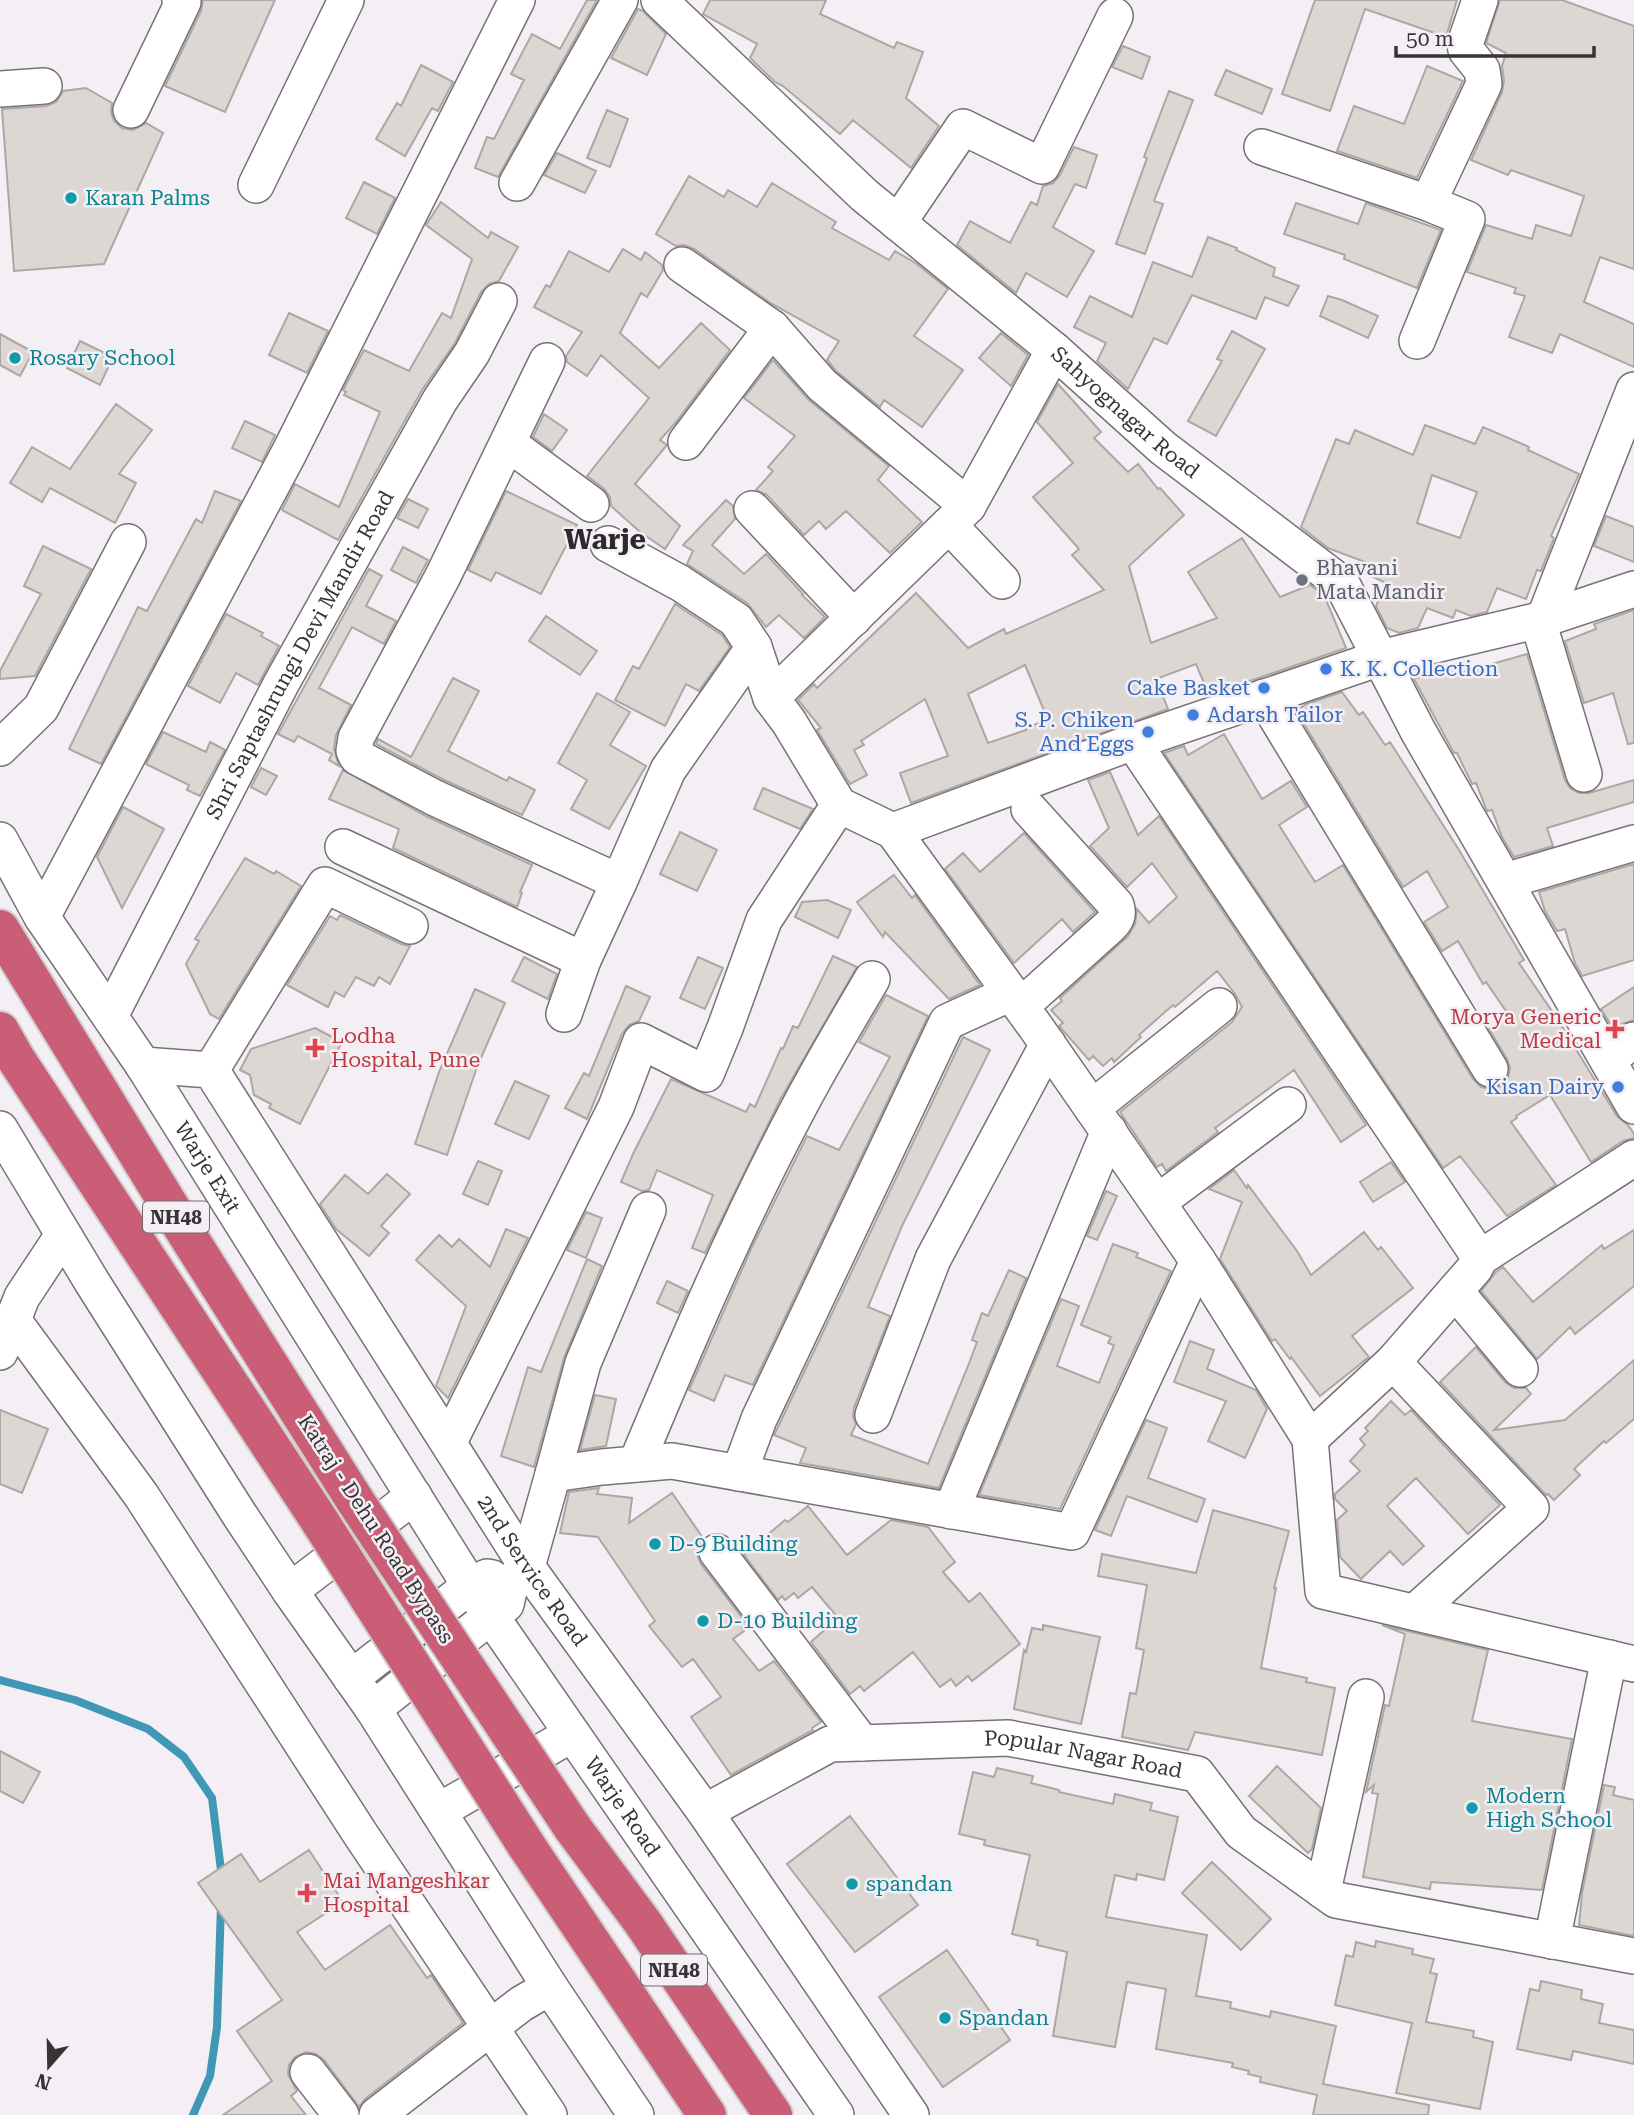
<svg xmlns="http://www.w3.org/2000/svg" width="1634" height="2115" font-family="'Roboto Serif',serif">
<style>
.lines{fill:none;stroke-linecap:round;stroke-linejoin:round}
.stream{stroke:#4097b6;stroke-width:8}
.building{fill:#dcd7d3;stroke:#ada7a4;stroke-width:2;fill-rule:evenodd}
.minor-casing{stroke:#767276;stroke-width:38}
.highway-casing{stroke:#cfcecf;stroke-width:42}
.minor{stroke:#fff;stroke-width:35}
.highway{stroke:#ca5e76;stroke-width:38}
.highway-bridge-casing{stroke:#cfcecf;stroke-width:42;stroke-linecap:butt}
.highway-bridge{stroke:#ca5e76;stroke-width:38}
.culture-dot{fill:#0f9aa8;stroke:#f4eff4;stroke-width:2.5}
.worship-dot{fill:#6b7280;stroke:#f4eff4;stroke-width:2.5}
.shop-dot{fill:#3f7fe0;stroke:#f4eff4;stroke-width:2.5}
.health-dot{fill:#e0444e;stroke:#f4eff4;stroke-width:2.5}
.labels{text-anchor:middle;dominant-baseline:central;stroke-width:5;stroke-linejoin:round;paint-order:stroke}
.shield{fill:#f4eff4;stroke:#6f6c6f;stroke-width:2}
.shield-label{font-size:19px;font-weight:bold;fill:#363436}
.culture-label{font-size:21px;fill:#0d838f;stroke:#f4eff4;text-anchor:start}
.street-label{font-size:21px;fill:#363436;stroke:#f4eff4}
.worship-label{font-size:21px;fill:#5b616d;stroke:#f4eff4;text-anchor:start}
.shop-label{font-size:21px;fill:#366cbe;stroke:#f4eff4;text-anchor:end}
.health-label{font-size:21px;fill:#be3a42;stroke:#f4eff4;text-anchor:start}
.district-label{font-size:28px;font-weight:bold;fill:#2d2a2e;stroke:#f4eff4}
</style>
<rect width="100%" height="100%" fill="#f4eff4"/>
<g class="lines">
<path class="stream" d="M0 1680 75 1700 148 1729 184 1757 212 1798 222 1878
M193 2115 210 2076 217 2027 221 1905"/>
</g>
<path class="building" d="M203 0H275L225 112 165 86 201 11Z
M587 0H597L498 177 475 168 487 137 494 139 524 80 511 74 532 34 560 49Z
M710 0H826L820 14 894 48 897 42 923 52 906 98 939 126 911 168 853 120 840 134 783 86 775 82 750 58 757 44 703 14Z
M1315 0H1457L1446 37 1365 9 1330 111 1282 94Z
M1500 0H1562L1634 26V269L1600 257 1584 302 1634 324V367L1560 334 1552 353 1509 337 1525 296 1514 293 1516 288 1467 272 1486 225 1532 239 1536 225 1571 236 1584 196 1511 170 1508 175 1471 160 1502 92 1504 81 1502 66 1506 53 1486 43Z
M638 9 643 11 666 34 647 75 611 58Z
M1123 46 1150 57 1142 79 1112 67Z
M421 65 453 82 438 111 432 108 405 156 376 139 397 103 401 106Z
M1427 66 1463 81 1417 178 1337 151 1354 106 1404 124Z
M1226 70 1272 89 1262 114 1215 95Z
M86 88 112 103 111 112 114 121 122 128 133 130 146 123 163 133 104 264 14 271 2 109 46 106 56 102 63 91Z
M1169 91 1193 100 1154 201 1163 204 1145 254 1116 244 1147 158 1144 157Z
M607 110 628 119 610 167 587 158Z
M1074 147 1097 155 1086 188 1075 184 1053 227 1094 251 1067 297 1026 273 1016 293 957 245 970 221 1010 243 1031 202 1037 205 1043 186 1053 183 1060 175Z
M557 153 596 171 585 193 544 175Z
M689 176 724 197 728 190 757 207 772 183 836 222 832 228 889 260 895 251 917 264 948 289 914 336 963 370 922 427 884 400 880 407 836 371 827 360 839 341 772 304 694 249 684 245 676 246 656 234Z
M364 182 395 198 377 234 346 218Z
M441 202 488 238 491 232 518 247 499 281 489 284 481 292 455 343 422 390 338 540 282 510 295 484 339 507 380 412 344 395 346 392 343 390 364 350 409 371 442 313 451 318 472 259 426 225Z
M1296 203 1358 224 1366 203 1441 230 1417 288 1344 259 1345 255 1284 234Z
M1208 237 1237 248 1236 250 1275 268 1273 276 1299 286 1288 306 1265 297 1256 319 1192 295 1167 344 1154 338 1128 389 1097 361 1106 343 1074 327 1090 296 1132 317 1153 262 1192 277Z
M623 249 641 260 645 252 662 265 663 270 647 297 641 293 620 333 659 368 701 323 730 350 676 422 660 440 667 445 635 484 680 526 665 549 640 532 611 506 610 497 603 488 587 476 649 398 601 355 587 376 567 362 566 356 582 332 534 307 546 285 550 287 569 251 609 272Z
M1328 296 1342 300 1378 316 1368 338 1320 316Z
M289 313 328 331 307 373 269 355Z
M1232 331 1265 349 1216 436 1188 421 1222 361 1217 359Z
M1001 333 1028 355 1011 386 979 358Z
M0 334 33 352 20 376 0 365Z
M80 341 113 357 100 385 67 368Z
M773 360 809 400 889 466 878 480 922 522 890 553 846 511 826 529 819 521 804 535 767 495 756 490 773 471 768 467 795 436 744 398Z
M1058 384 1101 432 1094 438 1128 472 1138 464 1158 489 1160 488 1184 515 1129 566 1151 643 1217 618 1188 572 1242 538 1280 597 1310 585 1324 595 1346 648 1209 695 1196 664 1156 679 1168 709 911 803 900 773 948 756 925 699 861 741 864 745 854 750 867 775 850 784 817 730 821 728 798 700 814 684 817 688 916 593 968 648 1004 629 1006 634 1104 590 1072 555 1079 549 1033 497 1073 463 1037 422ZM1025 665 1048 720 1025 728 1026 730 988 743 968 694Z
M116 404 152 430 119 474 136 483 115 523 50 488 42 502 10 483 32 447 70 469Z
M544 414 567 430 552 451 533 437Z
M245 421 275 435 262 462 232 448Z
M1425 425 1475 444 1483 427 1529 447 1528 450 1579 474 1551 536 1554 538 1541 571 1537 570 1526 599 1497 588 1487 612 1471 616 1456 610 1453 618 1427 608 1418 628 1399 633 1387 628 1376 606 1386 583 1353 567 1365 562 1328 548 1301 527 1336 439 1349 444 1355 430 1413 455ZM1432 475 1477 492 1460 538 1417 523Z
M215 491 241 501 101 764 69 749 138 607 147 611 196 519 202 523Z
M506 491 577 525 541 594 496 572 491 581 468 570Z
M408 499 428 509 418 528 397 518Z
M726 500 733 506 735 519 712 545 744 574 766 554 803 594 802 595 825 617 804 638 779 615 766 627 747 603 687 564 693 551 683 545Z
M1606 516 1634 527V562L1594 546Z
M43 546 91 569 35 676 0 679V671L41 594 24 586Z
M403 547 428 560 416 583 391 570Z
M369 569 382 576 366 606 396 621 384 644 352 627 319 688 351 705 336 735 334 749 339 766 329 760 332 754 298 736 294 742 278 734Z
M675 604 722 635 730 647 699 691 686 684 665 726 615 700 633 666 639 669Z
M1634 610V743L1628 744 1613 693 1584 703 1565 641 1596 629 1594 624Z
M226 614 263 633 261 636 279 646 258 685 236 673 220 703 188 686Z
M546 616 597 651 580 675 529 641Z
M1527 654 1565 780 1570 788 1579 793H1589L1634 780V802L1547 828 1553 846 1514 857 1502 837 1492 810 1487 811 1476 783 1472 784 1457 753H1454L1414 679 1446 668H1455L1457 674Z
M453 678 479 691 448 751 507 781 509 777 535 790 522 815 444 780 376 744 378 739 411 757Z
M1342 692 1359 715 1363 712 1385 745 1390 742 1459 850 1524 960 1519 963 1558 1020 1617 1116 1628 1125 1634 1134V1138L1623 1141 1591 1162 1550 1095 1516 1116 1517 1118 1511 1122 1556 1185 1507 1216 1460 1156 1443 1168 1164 753 1184 746 1188 755 1224 734 1262 799 1291 781 1307 807 1279 825 1315 882 1343 865 1473 1079 1481 1087 1490 1089 1500 1086 1508 1078 1510 1068 1507 1059 1489 1029 1510 1017 1486 982 1483 984 1458 941 1442 951 1424 922 1448 907 1427 871 1403 887 1296 711 1306 704Z
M597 693 630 712 610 745 646 766 609 829 571 809 587 780 558 763Z
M163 732 206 752 210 742 225 750 200 796 187 790 189 785 146 764Z
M261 768 277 776 266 795 251 787Z
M343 770 426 816 532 865 520 892 522 893 517 907 393 848 399 829 329 799Z
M1110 772 1138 835 1159 816 1366 1125 1341 1142 1294 1070 1215 1128 1218 1132 1166 1171 1162 1164 1157 1167 1120 1112 1232 1022 1242 1007 1235 994 1217 971 1175 1007 1173 1005 1157 1019 1139 1035 1141 1037 1114 1062 1112 1058 1103 1066 1093 1056 1089 1060 1059 1026 1063 1023 1051 1010 1062 1001 1060 998 1128 936 1135 924 1137 909 1149 923 1177 897 1152 863 1127 887 1090 846 1109 828 1088 780Z
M763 788 813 809 800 829 754 809Z
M123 807 164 829 122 908 97 857Z
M680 832 717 850 697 891 660 874Z
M1024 833 1095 912 1073 932 1062 919 1014 963 945 869 963 853 980 872Z
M245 858 274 874 276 871 301 886 219 1019 210 1014 186 964 199 941 195 939Z
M1634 864V960L1582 976 1575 963 1565 929 1557 931 1545 911 1539 892Z
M894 875 912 898 915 895 980 985 949 999 885 932 883 937 857 902Z
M827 900 851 910 838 938 795 917 802 902Z
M340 915 401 944 410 946 390 984 379 977 374 986 356 977 344 997 335 992 328 1007 287 985 330 916 337 920Z
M833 956 857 967 780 1100 705 1253 692 1248 713 1195 657 1170 649 1190 642 1191 621 1182 633 1154 671 1079 746 1112 750 1104 755 1107 781 1048 783 1049 793 1026 798 1028Z
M524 957 557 974 548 999 512 981Z
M698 957 723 968 705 1009 680 998Z
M626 986 650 997 639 1021 629 1025 622 1034 587 1119 565 1108 584 1073 589 1076Z
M1634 987V1020L1622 1024 1614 1030 1601 1009Z
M475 989 505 1003 477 1067 447 1155 415 1144 439 1072Z
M886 995 928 1016 753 1385 725 1375 714 1401 689 1390 751 1249 807 1136 839 1150 890 1057 859 1042Z
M315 1028 342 1042 300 1124 269 1108 271 1104 254 1095 250 1075 240 1070 251 1049Z
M963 1037 990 1050 902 1226 868 1307 890 1316 854 1408 853 1417 856 1424 851 1435 928 1464 968 1366 977 1342 972 1340 982 1313 988 1316 1009 1270 1026 1278 939 1488 800 1463 806 1448 774 1435 778 1427Z
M515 1081 549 1096 529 1139 495 1124Z
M478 1161 502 1171 488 1205 463 1194Z
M1391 1162 1405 1182 1373 1202 1360 1182Z
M1234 1170 1247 1188 1248 1185 1297 1251 1311 1275 1364 1232 1378 1250 1381 1247 1413 1288 1352 1336 1369 1357 1320 1396 1291 1357 1290 1359 1275 1339 1272 1341 1220 1259 1242 1202 1209 1189Z
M387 1174 410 1194 381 1226 389 1233 369 1256 336 1229 320 1204 345 1175 368 1194Z
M1106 1191 1117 1196 1097 1240 1087 1236Z
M586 1212 602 1218 586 1258 567 1250Z
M506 1229 528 1238 448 1398 436 1386 466 1306 416 1260 439 1235 452 1247 459 1239 490 1267Z
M1634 1230V1286L1575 1334 1570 1327 1537 1359 1481 1291 1496 1272 1503 1267 1533 1302 1602 1245 1604 1249Z
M1113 1244 1138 1253 1136 1257 1171 1271 1060 1509 979 1495 1061 1299 1079 1306 1057 1366 1099 1383 1114 1345 1108 1343 1111 1337 1081 1325Z
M587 1259 602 1266 564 1358 534 1467 501 1456 528 1367 541 1372Z
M667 1281 688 1291 678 1313 657 1303Z
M1190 1341 1214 1350 1207 1369 1256 1390 1267 1409 1245 1458 1208 1441 1226 1401 1174 1382Z
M1476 1347 1505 1382 1514 1388H1526L1531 1394 1494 1430 1565 1420 1634 1360V1419L1606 1443 1604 1441 1574 1469 1580 1475 1554 1500 1548 1494 1546 1495 1440 1382Z
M595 1395 616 1399 606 1446 580 1450Z
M1391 1401 1405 1415 1411 1410 1500 1505 1468 1534 1416 1478 1387 1506 1424 1546 1403 1565 1390 1551 1361 1579 1340 1557 1337 1520 1347 1511 1335 1499V1494L1360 1471 1350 1461 1365 1445 1360 1439 1368 1431 1365 1428Z
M0 1410 48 1429 22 1493 0 1484Z
M1146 1420 1167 1428 1148 1478 1205 1499 1197 1522 1127 1496 1111 1536 1095 1530Z
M599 1488 597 1494 632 1498 629 1523 672 1493 703 1538 698 1545 697 1554 701 1564 747 1624 742 1628 744 1631 733 1639 759 1671 774 1661 821 1722 812 1728 813 1730 731 1775 691 1717 721 1697 693 1659 682 1667 649 1626 655 1621 598 1537 560 1533 569 1492Z
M808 1506 847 1555 891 1520 928 1527 955 1562 943 1572 969 1602 980 1593 1020 1644 972 1681 968 1676 956 1686 951 1679 940 1687 913 1652 864 1691 860 1686 850 1694 811 1642 838 1618 812 1587 798 1598 794 1593 785 1600 782 1596 778 1600 744 1555 785 1520 788 1522Z
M1213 1510 1289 1531 1274 1588H1276L1261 1668 1307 1678 1306 1682 1335 1688 1322 1755 1195 1732 1188 1750 1122 1737 1130 1693 1136 1694 1144 1650 1136 1648 1147 1585 1098 1576 1102 1554 1196 1573Z
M1043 1625 1100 1637 1081 1724 1014 1709 1024 1650 1026 1652 1032 1628 1043 1630Z
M1382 1625 1488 1650 1472 1721 1572 1739 1542 1890 1431 1882 1430 1889 1363 1877 1378 1794 1372 1793 1374 1785 1366 1792 1385 1705 1389 1706 1405 1634Z
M0 1751 40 1772 23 1803 0 1791Z
M1277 1766 1321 1808 1312 1849 1308 1853 1249 1796Z
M997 1768 1033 1776 1031 1783 1059 1790V1792L1113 1804 1115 1794 1152 1803 1150 1810 1178 1817 1164 1880 1137 1874 1136 1880 1115 1875 1106 1917 1207 1935 1196 1996 1231 2002 1230 2008 1270 2017 1271 2011 1336 2026 1323 2084 1429 2105 1428 2115H1313L1317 2095 1260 2082 1261 2077 1248 2074 1249 2071 1232 2067 1233 2063 1156 2049 1166 1989 1127 1982 1115 2047 1053 2036 1067 1952 1037 1945 1038 1940 1012 1934 1030 1855 984 1845 985 1840 959 1834 973 1772 994 1777Z
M1604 1785 1615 1787 1613 1795 1634 1800V1936L1579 1925 1582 1893Z
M850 1816 918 1905 855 1952 787 1864Z
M309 1850 343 1902 297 1932 325 1970 390 1925 427 1978 431 1975 463 2023 365 2099 359 2107 324 2060 316 2054 306 2052 295 2057 289 2065 288 2074 297 2091 291 2096 306 2115H223L272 2081 237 2031 282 2000 198 1883 241 1854 260 1882Z
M1212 1862 1271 1919 1241 1950 1182 1893Z
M1376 1941 1413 1949 1412 1954 1434 1959 1430 1973 1437 1974 1426 2022 1474 2031 1473 2037 1493 2042 1480 2109 1396 2093 1412 2023 1335 2005 1346 1955 1353 1957 1356 1942 1375 1947Z
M947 1950 1010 2040 943 2087 879 1997Z
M1541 1981 1582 1990 1581 1999 1603 2004 1599 2023 1634 2030V2064L1573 2051 1571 2060 1517 2049 1530 1989 1539 1991Z"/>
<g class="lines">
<defs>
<g id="minor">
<path id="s1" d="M659 0 864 195 1054 350 1163 448 1342 584 1418 731 1634 1106"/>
<path d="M0 89 44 86"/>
<path d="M131 110 183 2 180 0"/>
<path d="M1262 147 1428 203"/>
<path d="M517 183 620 0"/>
<path d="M256 185 346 0"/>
<path d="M898 223 963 127 1042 166 1115 16"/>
<path d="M682 265 772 328 822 385 968 506 771 698"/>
<path d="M1417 341 1467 219 1428 203 1484 84 1482 70 1466 50 1465 44 1480 0"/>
<path d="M547 361 443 576 356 738 354 751 357 757 435 798 619 882 668 770 754 647"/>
<path d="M686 442 772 328"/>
<path d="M509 444 591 504"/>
<path d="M968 506 1054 350"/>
<path d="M752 509 854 618"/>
<path d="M949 525 1002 581"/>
<path d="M608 544 680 583 736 620 754 647 771 698 789 722 839 805 893 831 1035 1026 1198 1261 1310 1439 1393 1362 1475 1268 1480 1258 1634 1158"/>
<path d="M1544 619 1634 390"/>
<path d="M1538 621 1584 774"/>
<path d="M1264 697 1490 1069"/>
<path d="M1133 742 1480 1258"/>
<path d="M0 748 41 708 128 542"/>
<path d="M893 831 1133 742 1380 658 1544 619 1634 589"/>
<path id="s2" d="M0 840 42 917 143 1065 470 1586 836 2115"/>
<path d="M343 847 583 960 619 882"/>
<path d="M1505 881 1634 843"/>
<path d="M42 917 289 453 517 0"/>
<path d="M1021 1006 1110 926C1117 919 1119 914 1116 905L1029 809"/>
<path d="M564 1014 583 960"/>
<path id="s3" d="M110 1016 281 684 440 400 472 353 499 301"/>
<path d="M1608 1060 1634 1040"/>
<path id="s4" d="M143 1065 211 1070 527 1567 705 1812 911 2115"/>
<path d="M211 1070 325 885 410 926"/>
<path d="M1092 1108 1219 1006"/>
<path d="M0 1129 92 1282 239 1514 290 1591 373 1709 550 1987 636 2115"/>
<path d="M1158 1202 1288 1105"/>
<path d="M1455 1291 1520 1369"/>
<path d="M13 1320 141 1495 361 1835 549 2115"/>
<path d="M0 1352 22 1297 63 1235"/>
<path d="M1393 1362 1531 1508 1415 1612"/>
<path d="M873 1415 933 1259 1048 1044"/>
<path d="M1310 1439 1323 1591 1634 1664"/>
<path d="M449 1442 616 1107 641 1041 706 1074 725 1028 764 920 839 805"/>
<path d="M636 1464C686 1344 737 1224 798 1109 821 1065 847 1022 872 979"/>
<path d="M739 1473 759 1419 947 1022 1011 993"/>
<path d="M553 1474 583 1363 648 1210"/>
<path d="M951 1511 1109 1131"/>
<path d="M717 1552 862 1743"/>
<path d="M290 1591 414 1496"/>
<path d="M351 1678 470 1586 487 1577 492 1578"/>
<path d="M373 1709 506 1604 511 1582 527 1567 553 1474 602 1467 672 1461 1072 1532 1198 1261"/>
<path d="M439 1811 572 1734"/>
<path id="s5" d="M705 1812 830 1744 1008 1738 1197 1774 1241 1832 1336 1900 1634 1956"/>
<path d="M1323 1891 1366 1697"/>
<path d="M1552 1941 1609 1658"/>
<path d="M308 2072 341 2115"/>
<path d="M377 2115 521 2004 550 1987"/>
</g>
<path id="highway" d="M0 929 186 1233 356 1502
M0 1031 16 1059 321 1523
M572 1827 643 1923 773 2115
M526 1845 707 2115"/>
</defs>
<use href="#minor" class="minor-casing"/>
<use href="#highway" class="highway-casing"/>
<use href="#minor" class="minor"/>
<use href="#highway" class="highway"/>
<defs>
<path id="highway-bridge" d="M356 1502 572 1827
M321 1523 526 1845"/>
</defs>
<use href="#highway-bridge" class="highway-bridge-casing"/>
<use href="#highway-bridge" class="highway-bridge"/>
</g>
<g class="culture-dot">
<circle cx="71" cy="198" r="7"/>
<circle cx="15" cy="358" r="7"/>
<circle cx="655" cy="1544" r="7"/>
<circle cx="703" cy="1621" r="7"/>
<circle cx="1472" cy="1808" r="7"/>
<circle cx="852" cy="1884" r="7"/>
<circle cx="945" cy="2018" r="7"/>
</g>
<circle class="worship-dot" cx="1302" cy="580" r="7"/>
<g class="shop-dot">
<circle cx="1326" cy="669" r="7"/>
<circle cx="1264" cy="688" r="7"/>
<circle cx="1193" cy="715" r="7"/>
<circle cx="1148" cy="732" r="7"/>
<circle cx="1618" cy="1087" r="7"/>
</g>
<g class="health-dot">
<path d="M1611.5 1018.5h7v7h7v7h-7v7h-7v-7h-7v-7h7z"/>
<path d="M311.5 1037.5h7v7h7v7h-7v7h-7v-7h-7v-7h7z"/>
<path d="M303.5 1882.5h7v7h7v7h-7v7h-7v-7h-7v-7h7z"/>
</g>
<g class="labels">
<g class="shield">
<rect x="143" y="1201.5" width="66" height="31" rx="5"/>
<rect x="641" y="1954.5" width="66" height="31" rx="5"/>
</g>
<g class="shield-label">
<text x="176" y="1217">NH48</text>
<text x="674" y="1970">NH48</text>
</g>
<g class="culture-label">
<text x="85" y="198">Karan Palms</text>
<text x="29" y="358">Rosary School</text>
<text x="669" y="1544">D-9 Building</text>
<text x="717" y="1621">D-10 Building</text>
<text x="1486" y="1796">Modern<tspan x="1486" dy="24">High School</tspan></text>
<text x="866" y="1884">spandan</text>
<text x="959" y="2018">Spandan</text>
</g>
<g class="street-label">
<text stroke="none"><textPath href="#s1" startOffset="623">Sahyognagar Road</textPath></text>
<text stroke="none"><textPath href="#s3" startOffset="408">Shri Saptashrungi Devi Mandir Road</textPath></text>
<text stroke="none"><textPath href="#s2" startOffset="388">Warje Exit</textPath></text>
<text transform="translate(376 1529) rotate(57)">Katraj - Dehu Road Bypass</text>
<text stroke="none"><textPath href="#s4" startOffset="663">2nd Service Road</textPath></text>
<text stroke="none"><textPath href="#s5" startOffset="397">Popular Nagar Road</textPath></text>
<text stroke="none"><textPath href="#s2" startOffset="1150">Warje Road</textPath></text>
</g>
<g class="worship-label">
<text x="1316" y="568">Bhavani<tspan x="1316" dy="24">Mata Mandir</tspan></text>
</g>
<g class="shop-label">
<text x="1340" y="669" text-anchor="start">K. K. Collection</text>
<text x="1250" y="688">Cake Basket</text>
<text x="1207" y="715" text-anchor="start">Adarsh Tailor</text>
<text x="1134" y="720">S. P. Chiken<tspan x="1134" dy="24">And Eggs</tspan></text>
<text x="1604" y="1087">Kisan Dairy</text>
</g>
<g class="health-label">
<text x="1601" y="1017" text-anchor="end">Morya Generic<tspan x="1601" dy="24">Medical</tspan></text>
<text x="331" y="1036">Lodha<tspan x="331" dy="24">Hospital, Pune</tspan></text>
<text x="323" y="1881">Mai Mangeshkar<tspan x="323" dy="24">Hospital</tspan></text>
</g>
<g class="district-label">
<text x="605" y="539">Warje</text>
</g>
</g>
<g transform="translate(49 2066) rotate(200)" stroke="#f4eff4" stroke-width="5" paint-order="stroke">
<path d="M0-5L12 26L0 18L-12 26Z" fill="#363436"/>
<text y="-10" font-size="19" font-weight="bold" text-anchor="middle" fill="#363436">N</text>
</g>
<path d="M1396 46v10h198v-10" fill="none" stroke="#363436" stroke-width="3.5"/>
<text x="1406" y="46" font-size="21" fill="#363436" stroke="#f4eff4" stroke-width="5" paint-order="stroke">50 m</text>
</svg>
